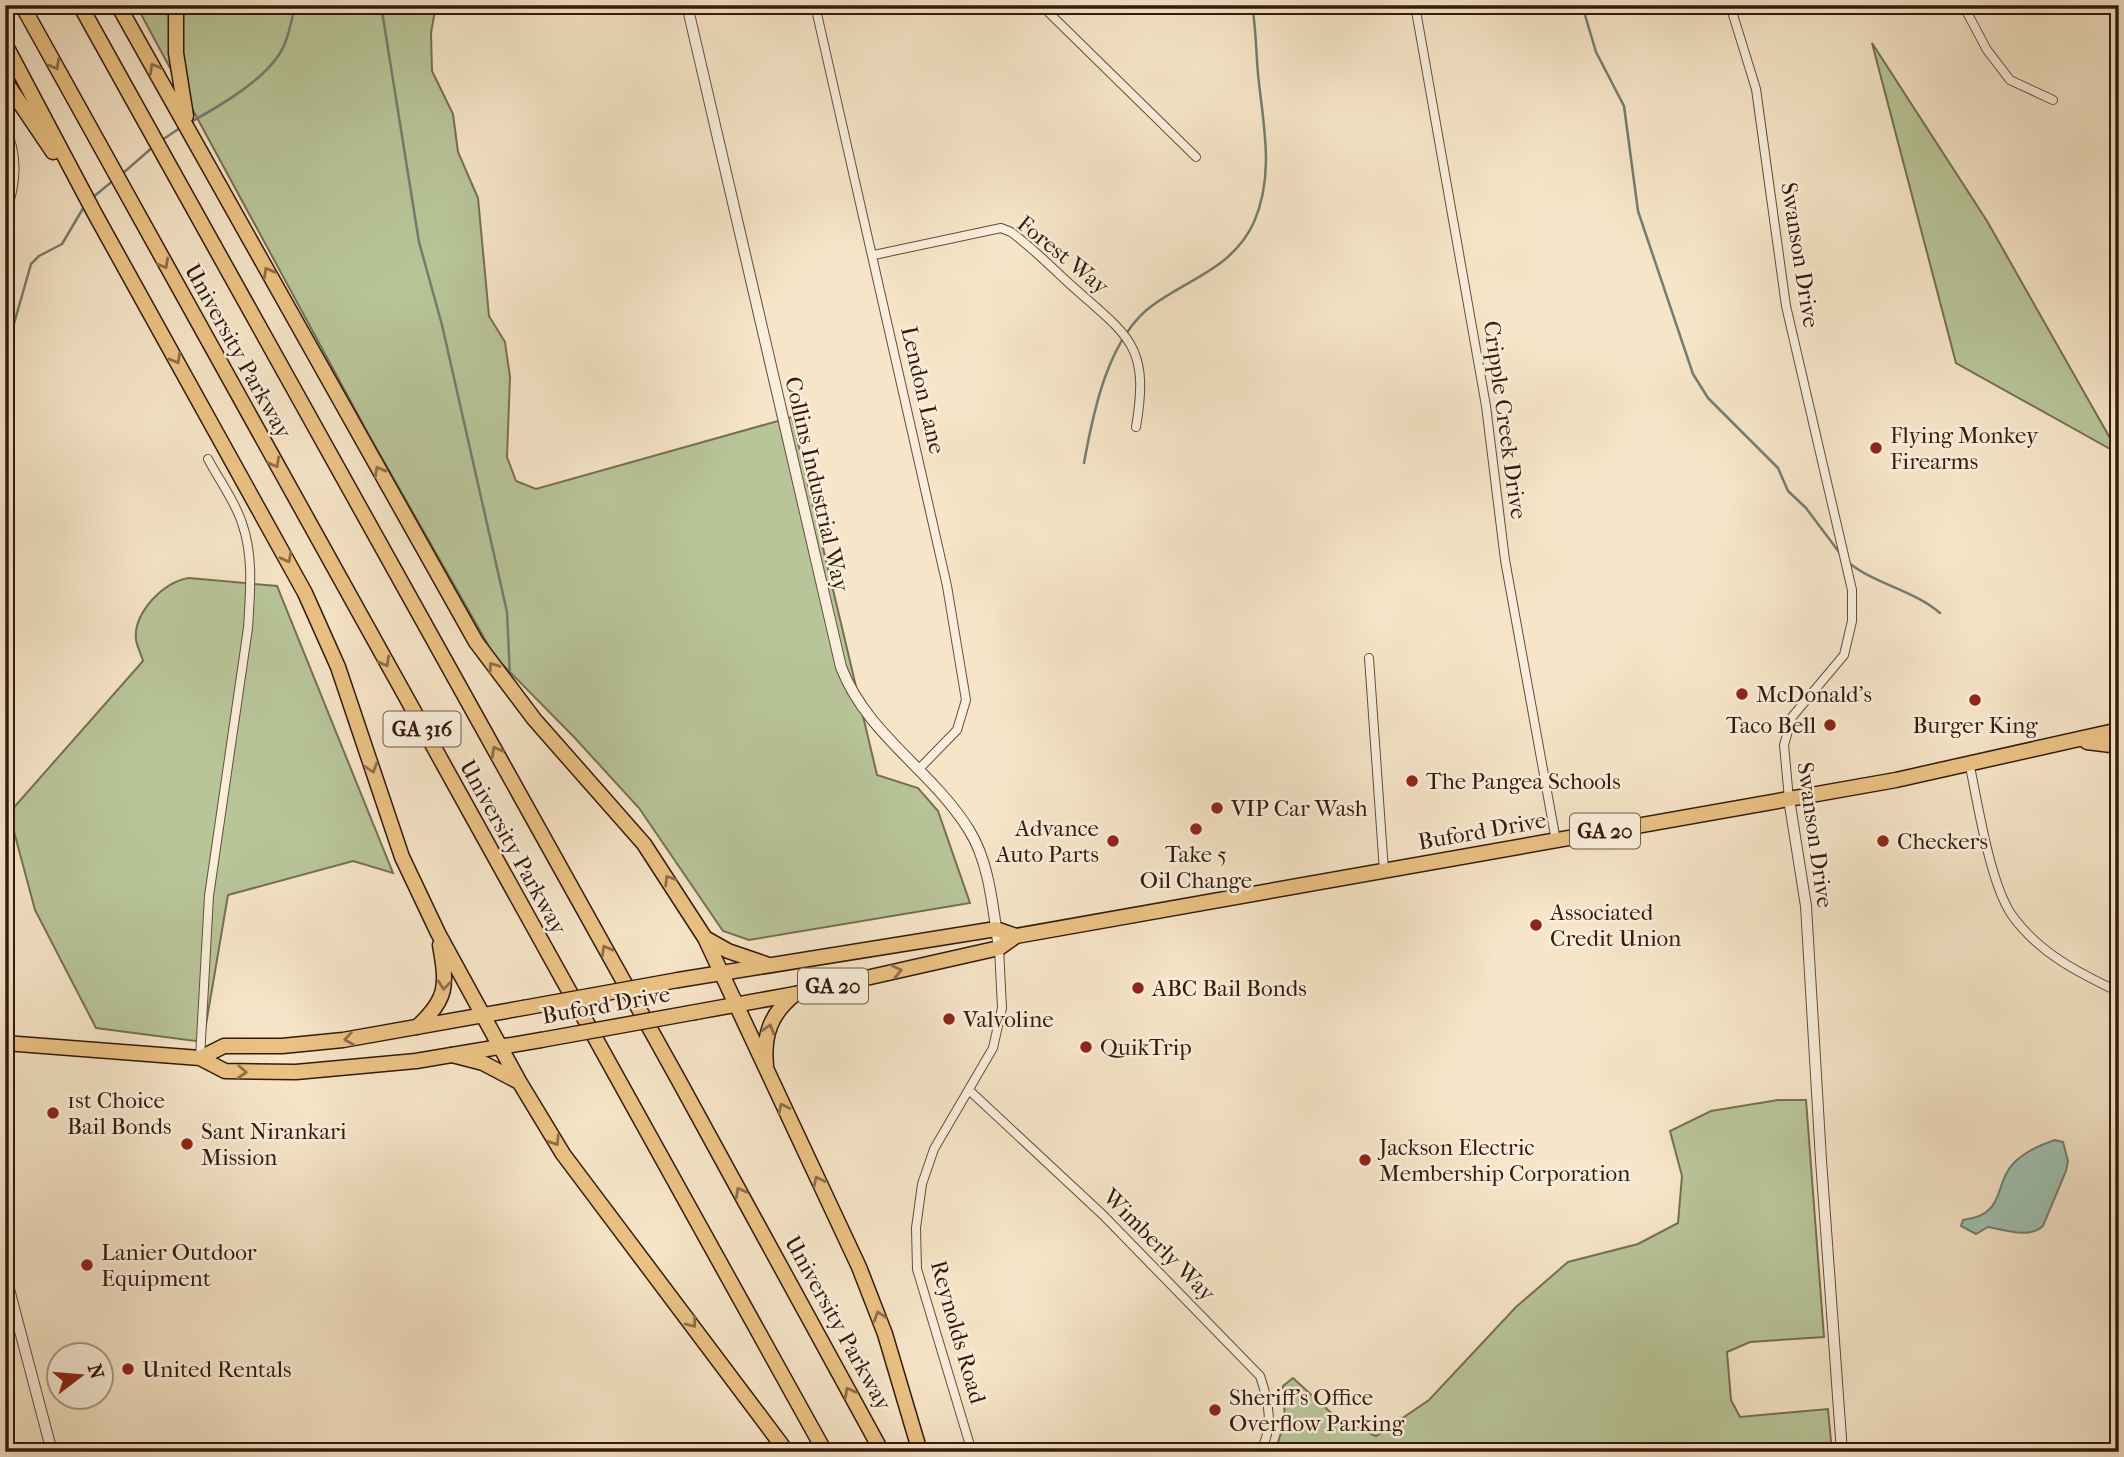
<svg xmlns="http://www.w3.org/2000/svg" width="2124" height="1457" font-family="'IM FELL French Canon',serif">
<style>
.green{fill:#b8c599;stroke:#766f53;stroke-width:2}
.water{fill:#9ec0b0;stroke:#747d6f;stroke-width:2}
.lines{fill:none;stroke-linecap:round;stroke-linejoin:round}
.stream{stroke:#747d6f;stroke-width:2.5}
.minor-casing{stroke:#644c3c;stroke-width:10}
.tertiary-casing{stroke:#644c3c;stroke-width:12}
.trunk-casing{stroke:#34190d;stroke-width:17}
.motorway-casing{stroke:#34190d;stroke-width:17}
.minor{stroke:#f9eedb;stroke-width:8}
.tertiary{stroke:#f9eedb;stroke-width:10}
.trunk{stroke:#ebc284;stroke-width:14}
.motorway{stroke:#ebc284;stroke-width:14}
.trunk-bridge-casing{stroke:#34190d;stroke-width:17;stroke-linecap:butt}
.trunk-bridge{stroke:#ebc284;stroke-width:14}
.oneway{stroke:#906e48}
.poi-dot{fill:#8f2418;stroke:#f9eedb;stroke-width:2.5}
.labels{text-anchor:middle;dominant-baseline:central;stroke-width:5;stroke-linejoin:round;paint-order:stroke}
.shield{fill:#f9eedb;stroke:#6f594b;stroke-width:2}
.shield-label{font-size:21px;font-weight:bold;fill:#34190d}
.street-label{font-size:23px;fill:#34190d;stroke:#f9eedb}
.poi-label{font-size:23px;fill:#34190d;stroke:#f9eedb;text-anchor:start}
</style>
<rect width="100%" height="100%" fill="#f6e5c8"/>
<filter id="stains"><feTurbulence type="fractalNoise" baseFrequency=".00286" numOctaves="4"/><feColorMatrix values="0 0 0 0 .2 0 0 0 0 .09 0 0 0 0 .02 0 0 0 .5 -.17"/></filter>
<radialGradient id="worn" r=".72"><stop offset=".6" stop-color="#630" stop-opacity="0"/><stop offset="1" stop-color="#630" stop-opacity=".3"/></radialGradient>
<path class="green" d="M136 5H436L431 33 432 71 453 114 458 152 478 198 489 316 505 342 510 377 507 457 516 481 536 489 792 417 877 775 918 788 938 811 970 903 749 940 723 931 639 808 573 736 495 657 370 437Z
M1872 43 1987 221 2119 454 1956 363Z
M189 578 277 586 393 873 353 861 228 895 203 1042 96 1028 35 910 9 813 143 661C141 654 137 646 136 640 133 613 164 581 189 578Z
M1778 1100H1806L1824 1337 1750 1342 1727 1352 1731 1400 1740 1417 1828 1409 1832 1452H1275L1285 1420 1283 1386 1293 1378 1339 1420 1376 1436 1429 1400 1516 1307 1568 1262 1638 1244 1678 1223 1682 1176 1670 1131 1711 1111Z"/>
<path class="water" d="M2055 1140 2063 1142 2068 1161 2066 1171 2043 1226C2029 1239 2005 1230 1988 1227L1976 1234 1961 1226 1963 1220C2006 1215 1994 1185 2012 1165 2023 1152 2040 1145 2055 1140Z"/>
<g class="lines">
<path class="stream" d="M381 5 419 242 442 325 507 612 510 677
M1582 5 1596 52 1624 106 1638 211 1693 374 1708 398 1778 468 1788 491 1806 508 1842 556
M189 123C218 107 273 76 285 43 290 31 292 18 295 5
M162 140 180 128
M122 174 154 146
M92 198 114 180
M5 341 13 327 31 264 39 256 62 244 85 205
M1084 463C1093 413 1108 337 1153 305 1190 278 1233 268 1254 222 1275 174 1263 124 1258 74 1256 51 1256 28 1252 5
M1849 563C1877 585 1913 590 1940 613"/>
<defs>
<path id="minor" d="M815 5 947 586 966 700 957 730 918 770
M1041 5 1196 157
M1415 5 1486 406 1505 560 1556 841
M1730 5 1756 89 1786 306 1852 590V621L1844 655 1792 717 1784 745 1789 799
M1963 5 1987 50 2010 80 2053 100
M5 127C19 156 17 184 5 214
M874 255 1001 228 1011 232C1033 248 1052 268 1072 286 1129 337 1150 345 1136 427
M1369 658 1384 871
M1969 762C1978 803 1990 887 2014 918 2041 954 2079 973 2119 992
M200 1058 209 896 248 628C250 593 254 557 242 523 235 501 219 480 208 459
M970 1091 1103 1215 1260 1376C1269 1402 1274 1427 1260 1452
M972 1452 917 1269 916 1228 922 1184 934 1149 993 1048 1002 1008 999 948"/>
<path id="tertiary" d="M687 5 841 667C867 735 932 770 969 830 990 863 993 911 999 948
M1789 799 1806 906 1821 1160 1842 1452
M5 1274 52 1452"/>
<path id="trunk" d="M2087 742 2119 746
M678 980 996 929 1016 936
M696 1012 795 994 999 948 1016 936 1896 780 2119 730
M5 1043 200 1058 225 1071 296 1072 416 1061 541 1040
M200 1058 224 1046H282L343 1040 523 1008"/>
<path id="motorway" d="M22 5 825 1452
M80 5 678 1079 882 1452
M118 5 476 642 534 719 644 844 705 938 859 1267 885 1334 920 1452
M176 5V53L186 116
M5 44 95 214 305 593 338 667 402 857 438 933 520 1083 563 1154 787 1452
M5 81 53 152
M705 938 728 951 766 964
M417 1027C448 999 447 985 440 945
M452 1055 483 1063 519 1082
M766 1065C763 1035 771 1013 795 994"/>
</defs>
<use href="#minor" class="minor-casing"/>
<use href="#tertiary" class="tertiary-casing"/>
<use href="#trunk" class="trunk-casing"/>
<use href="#motorway" class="motorway-casing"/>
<use href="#minor" class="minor"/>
<use href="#tertiary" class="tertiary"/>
<use href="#trunk" class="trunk"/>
<use href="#motorway" class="motorway"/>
<defs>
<path id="trunk-bridge" d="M523 1008 678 980
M541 1040 696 1012"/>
</defs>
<use href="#trunk-bridge" class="trunk-bridge-casing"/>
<use href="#trunk-bridge" class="trunk-bridge"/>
</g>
<defs><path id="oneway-chevron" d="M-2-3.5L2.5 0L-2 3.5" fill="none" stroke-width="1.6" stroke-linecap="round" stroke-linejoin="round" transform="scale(1.75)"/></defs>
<g class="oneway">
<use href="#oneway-chevron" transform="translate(55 65) rotate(61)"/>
<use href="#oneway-chevron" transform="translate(154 68) rotate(-120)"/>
<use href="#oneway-chevron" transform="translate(164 264) rotate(61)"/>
<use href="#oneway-chevron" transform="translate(268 272) rotate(-119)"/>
<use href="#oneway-chevron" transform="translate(176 359) rotate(61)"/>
<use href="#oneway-chevron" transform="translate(275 463) rotate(61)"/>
<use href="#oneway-chevron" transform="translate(379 471) rotate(-119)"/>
<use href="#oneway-chevron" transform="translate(287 558) rotate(62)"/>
<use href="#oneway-chevron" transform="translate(385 662) rotate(61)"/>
<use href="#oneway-chevron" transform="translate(493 667) rotate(-125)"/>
<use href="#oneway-chevron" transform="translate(496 751) rotate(-119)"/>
<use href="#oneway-chevron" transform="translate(372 768) rotate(72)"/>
<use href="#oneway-chevron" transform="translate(669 880) rotate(-122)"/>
<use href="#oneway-chevron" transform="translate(606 950) rotate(-119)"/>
<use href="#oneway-chevron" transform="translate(897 971) rotate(-13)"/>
<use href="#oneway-chevron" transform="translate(444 985) rotate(96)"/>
<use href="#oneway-chevron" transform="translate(769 1029) rotate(-73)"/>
<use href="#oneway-chevron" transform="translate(349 1039) rotate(171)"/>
<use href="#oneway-chevron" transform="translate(242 1072) rotate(3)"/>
<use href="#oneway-chevron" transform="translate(783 1108) rotate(-116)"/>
<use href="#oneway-chevron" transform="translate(555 1141) rotate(57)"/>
<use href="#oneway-chevron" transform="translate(818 1181) rotate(-116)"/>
<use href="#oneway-chevron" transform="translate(740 1192) rotate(-119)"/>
<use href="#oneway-chevron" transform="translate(879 1316) rotate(-109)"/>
<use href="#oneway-chevron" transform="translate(692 1323) rotate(53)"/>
<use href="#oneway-chevron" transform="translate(849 1392) rotate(-119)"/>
</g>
<g class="poi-dot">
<circle cx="1876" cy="448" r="7"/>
<circle cx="1742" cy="694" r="7"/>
<circle cx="1975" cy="700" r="7"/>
<circle cx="1830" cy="725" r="7"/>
<circle cx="1412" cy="781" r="7"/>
<circle cx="1217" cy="808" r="7"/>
<circle cx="1196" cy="829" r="7"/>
<circle cx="1113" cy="841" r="7"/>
<circle cx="1883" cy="841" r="7"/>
<circle cx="1536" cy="925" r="7"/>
<circle cx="1138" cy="988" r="7"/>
<circle cx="949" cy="1019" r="7"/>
<circle cx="1086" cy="1047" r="7"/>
<circle cx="53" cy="1113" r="7"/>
<circle cx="187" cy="1144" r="7"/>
<circle cx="1365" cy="1160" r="7"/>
<circle cx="87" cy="1265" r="7"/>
<circle cx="128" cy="1369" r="7"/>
<circle cx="1215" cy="1410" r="7"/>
</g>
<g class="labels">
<g class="shield">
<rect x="383.5" y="711.5" width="77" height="35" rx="5"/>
<rect x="1570" y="813.5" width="70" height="35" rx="5"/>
<rect x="798" y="968.5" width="70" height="35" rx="5"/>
</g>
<g class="shield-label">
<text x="422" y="729">GA 316</text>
<text x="1605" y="831">GA 20</text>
<text x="833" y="986">GA 20</text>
</g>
<g class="street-label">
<text transform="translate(1063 255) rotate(39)">Forest Way</text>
<text transform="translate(1800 255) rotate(81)">Swanson Drive</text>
<text transform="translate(238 351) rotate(61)">University Parkway</text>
<text transform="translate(923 390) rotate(77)">Lendon Lane</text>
<text transform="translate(1505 420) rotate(82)">Cripple Creek Drive</text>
<text transform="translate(817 484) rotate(77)">Collins Industrial Way</text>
<text transform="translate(1482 831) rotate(-10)">Buford Drive</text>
<text transform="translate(1815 835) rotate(82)">Swanson Drive</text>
<text transform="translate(513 847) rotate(61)">University Parkway</text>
<text transform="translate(606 1005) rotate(-10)">Buford Drive</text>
<text transform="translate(1159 1245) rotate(45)">Wimberly Way</text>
<text transform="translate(838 1323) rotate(61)">University Parkway</text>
<text transform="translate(958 1332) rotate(74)">Reynolds Road</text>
</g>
<g class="poi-label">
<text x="1890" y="435">Flying Monkey<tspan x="1890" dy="26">Firearms</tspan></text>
<text x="1756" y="694">McDonald's</text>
<text x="1816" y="725" text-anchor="end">Taco Bell</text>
<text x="1975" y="725" text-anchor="middle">Burger King</text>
<text x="1426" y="781">The Pangea Schools</text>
<text x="1231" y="808">VIP Car Wash</text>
<text x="1099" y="828" text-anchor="end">Advance<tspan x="1099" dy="26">Auto Parts</tspan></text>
<text x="1897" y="841">Checkers</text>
<text x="1196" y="854" text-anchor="middle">Take 5<tspan x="1196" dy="26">Oil Change</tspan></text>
<text x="1550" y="912">Associated<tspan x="1550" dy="26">Credit Union</tspan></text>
<text x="1152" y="988">ABC Bail Bonds</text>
<text x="963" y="1019">Valvoline</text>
<text x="1100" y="1047">QuikTrip</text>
<text x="67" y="1100">1st Choice<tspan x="67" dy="26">Bail Bonds</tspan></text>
<text x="201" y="1131">Sant Nirankari<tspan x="201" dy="26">Mission</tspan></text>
<text x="1379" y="1147">Jackson Electric<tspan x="1379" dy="26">Membership Corporation</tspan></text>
<text x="101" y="1252">Lanier Outdoor<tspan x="101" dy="26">Equipment</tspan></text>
<text x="142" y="1369">United Rentals</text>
<text x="1229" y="1397">Sheriff's Office<tspan x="1229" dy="26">Overflow Parking</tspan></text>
</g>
</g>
<rect width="2124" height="1457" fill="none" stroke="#f6e5c8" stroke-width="28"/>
<rect x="7" y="7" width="2110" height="1443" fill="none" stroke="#34190d" stroke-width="3.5"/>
<rect x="14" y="14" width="2096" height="1429" fill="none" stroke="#34190d" stroke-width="2"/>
<g transform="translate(80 1376) rotate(74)"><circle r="33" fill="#f9eedb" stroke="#aa9989" stroke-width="2"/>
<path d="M0-5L12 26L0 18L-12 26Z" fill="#8f2418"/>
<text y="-10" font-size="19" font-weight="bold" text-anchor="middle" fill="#34190d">N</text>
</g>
<rect width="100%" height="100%" filter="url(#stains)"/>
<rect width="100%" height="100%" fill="url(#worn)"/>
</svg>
